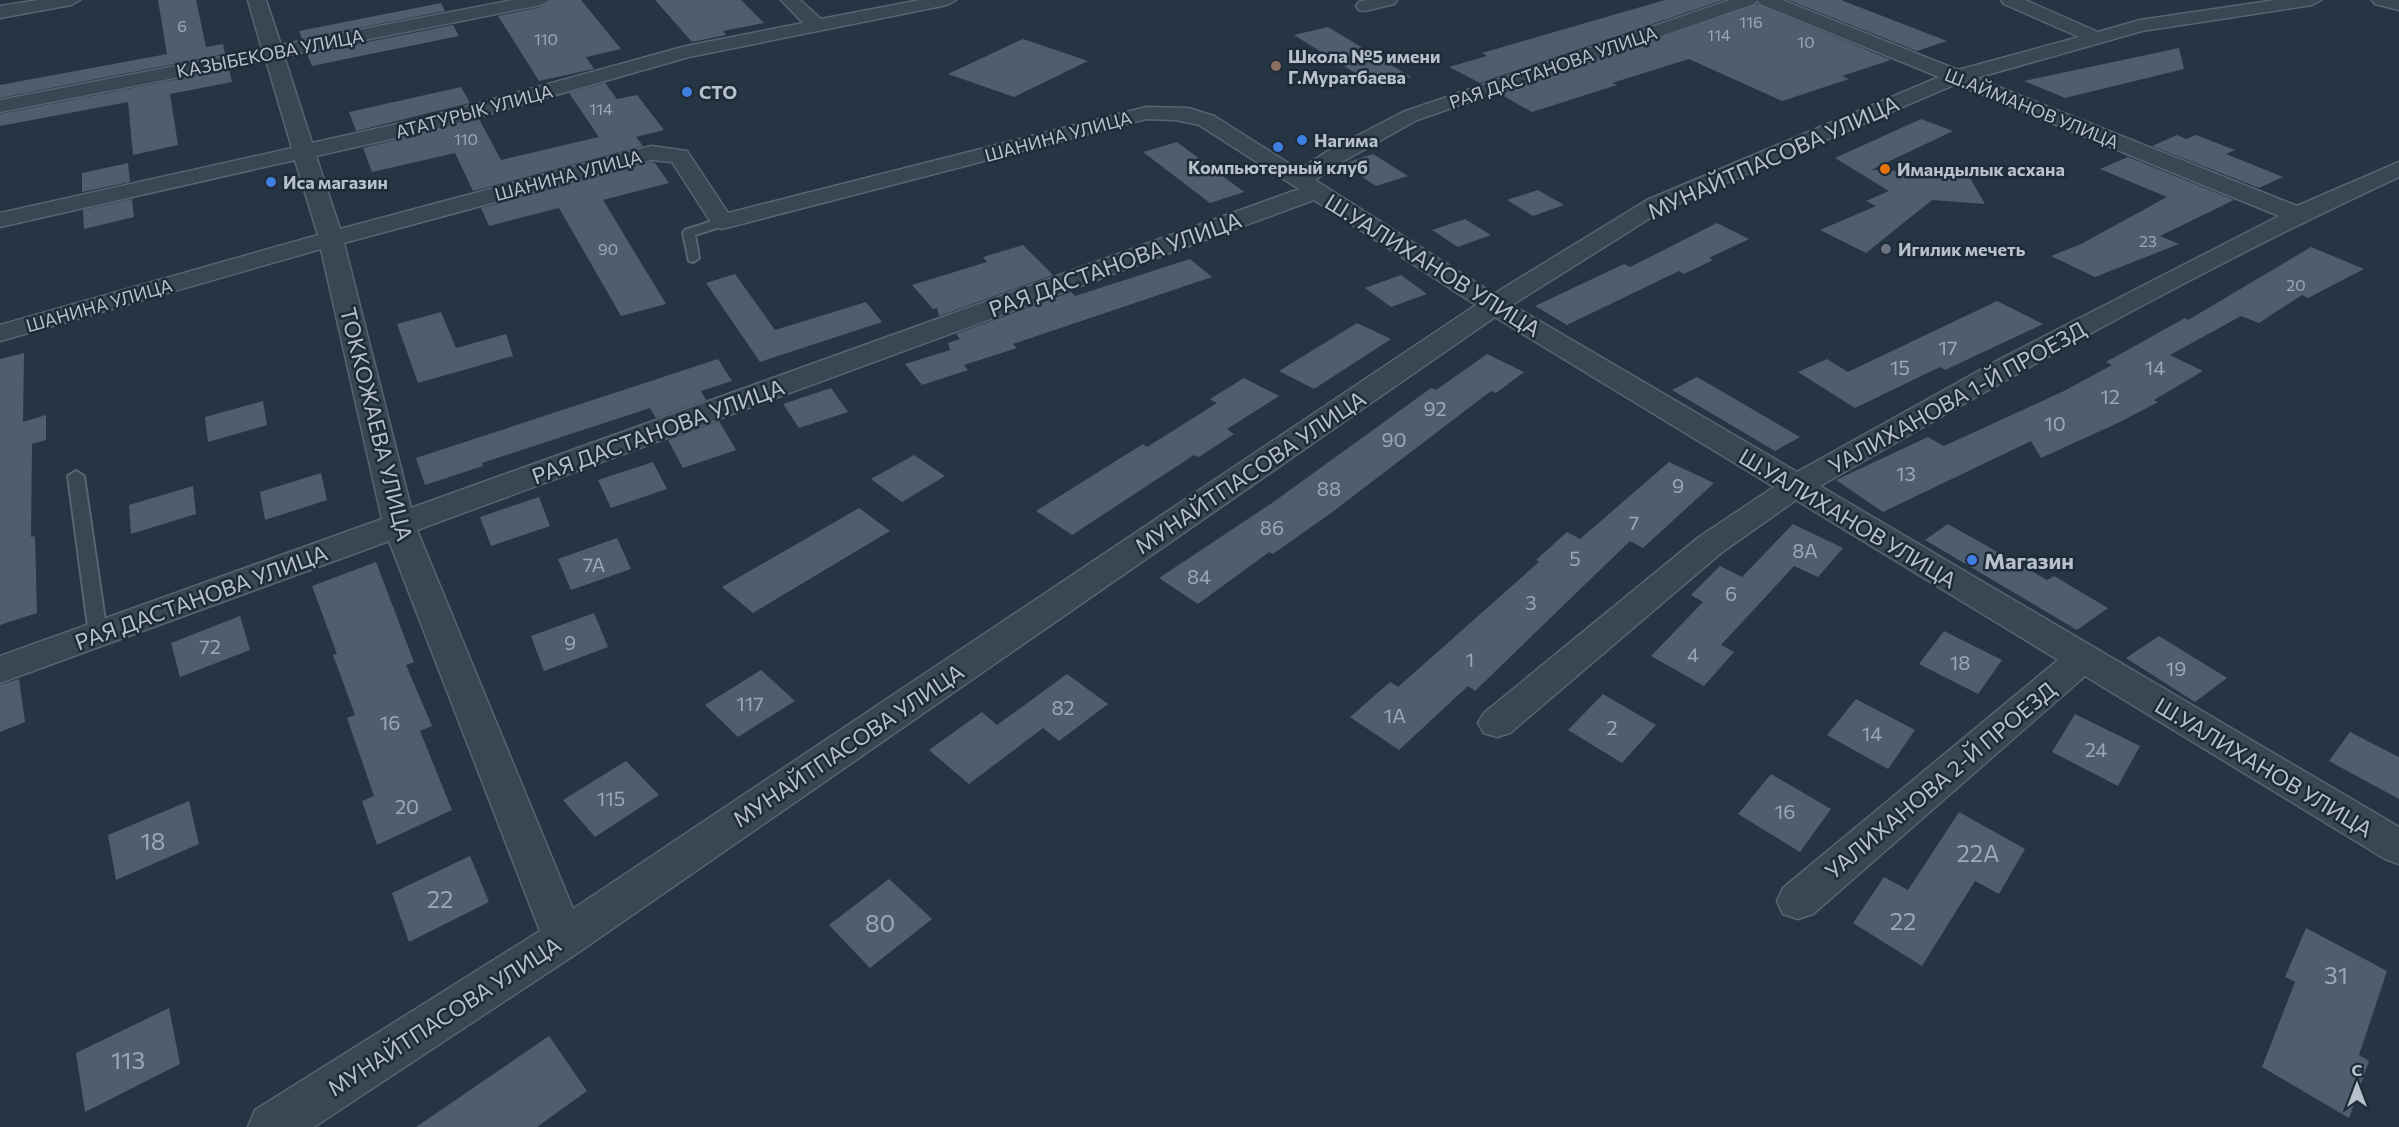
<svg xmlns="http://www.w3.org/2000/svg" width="2399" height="1127" font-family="Commissioner,sans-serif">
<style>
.building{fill:#4f5e6e}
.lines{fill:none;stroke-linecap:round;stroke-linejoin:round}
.lane-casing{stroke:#586470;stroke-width:4}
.street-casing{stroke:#586470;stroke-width:3}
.lane{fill:#3a4653;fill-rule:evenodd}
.street{fill:#3a4653;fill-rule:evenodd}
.education-dot{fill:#8d6e63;stroke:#1f2b38;stroke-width:2}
.shop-dot{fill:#3f7fe0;stroke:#1f2b38;stroke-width:2}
.food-dot{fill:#e8710a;stroke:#1f2b38;stroke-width:2}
.worship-dot{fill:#6b7280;stroke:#1f2b38;stroke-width:2}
.labels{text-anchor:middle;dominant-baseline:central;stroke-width:5;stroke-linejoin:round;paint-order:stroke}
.far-number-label{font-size:16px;fill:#9da8b4}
.far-street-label{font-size:18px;fill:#b7c1cc;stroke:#1f2b38}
.far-poi-label{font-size:18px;font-weight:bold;fill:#b7c1cc;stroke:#1f2b38;text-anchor:start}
.number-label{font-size:20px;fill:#9da8b4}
.street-label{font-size:22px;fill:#b7c1cc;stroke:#1f2b38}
.poi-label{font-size:22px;font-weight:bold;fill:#b7c1cc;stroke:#1f2b38;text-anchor:start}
.near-number-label{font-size:24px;fill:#9da8b4}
</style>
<rect width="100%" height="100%" fill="#263543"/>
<path class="building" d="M158 0H196L206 47 223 44 225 54 0 98V85L167 54Z
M552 0H581L621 49 586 57 594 69 539 81 498 16 541 7Z
M655 0H741L764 23 723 31 726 35 692 42Z
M1665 0H1723L1480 83 1449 67 1487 56 1482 53Z
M1788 0H1841L1947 41 1917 51Z
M441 3 445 11 302 39 299 31Z
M1757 4 1891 60 1842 76 1849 79 1782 101 1689 59 1612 83 1617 85 1532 112 1500 94Z
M453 25 459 36 341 60 312 66 307 54Z
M1328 27 1411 77 1376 86 1294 35Z
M1023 39 1088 61 1014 97 948 74Z
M2179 48 2184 69 2065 98 2024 81Z
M229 69 232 82 170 94 178 145 133 155 128 102 0 126V114Z
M605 83 617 99 637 95 664 130 636 137 643 146 473 191 455 153 372 172 363 148 479 119 501 160 599 137 569 93Z
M461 87 470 103 356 131 349 112Z
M1921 119 1953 131 1871 170 1967 173 1985 204 1932 200 1866 253 1820 230 1876 206 1866 201 1889 191 1835 158Z
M2177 135 2186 139 2196 135 2235 150 2226 154 2283 177 2259 188 2152 146Z
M1177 142 1244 192 1210 203 1143 152Z
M1373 154 1408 176 1376 186 1342 164Z
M2128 157 2234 200 2160 236 2179 244 2095 277 2051 256 2081 244 2167 197 2100 169Z
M651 162 655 163 669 183 603 200 666 304 621 316 559 208 489 226 481 208Z
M128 163 130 182 82 192V173Z
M1538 190 1564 205 1533 216 1507 200Z
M132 199 134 217 84 229 83 210Z
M1465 219 1491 235 1458 247 1432 230Z
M1717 223 1749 239 1709 258 1713 260 1684 274 1679 271 1567 325 1535 306 1624 264 1630 267Z
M1023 245 1053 275 939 316 937 308 933 309 912 285 987 262 983 257Z
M2311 247 2364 269 2308 298 2302 295 2259 323 2241 316 2170 355 2203 371 2154 400 2158 402 2120 422 2041 458 2031 441 1883 512 1836 480 1928 437 1944 446 2064 391 2112 365 2106 362 2185 318 2188 320Z
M1190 259 1212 277 1013 344 1017 348 964 365 968 370 922 385 905 364 950 350 948 343 960 339 956 334 1071 292 1075 296Z
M735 274 775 330 866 302 882 322 760 362 706 283Z
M1401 275 1427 294 1391 307 1365 288Z
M1997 301 2043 324 1945 370 1940 367 1855 408 1798 372 1827 359 1848 372Z
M441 312 456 348 506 334 513 356 418 383 397 324Z
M1357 323 1391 339 1314 389 1279 371Z
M24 353 23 422 46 415V440L32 444 31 537 35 536 37 613 0 625V359Z
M1487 354 1524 372 1496 393 1491 391 1331 513 1273 554 1269 552 1198 604 1159 578 1272 503 1431 388 1436 390Z
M718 359 732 381 701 391 706 400 656 418 650 408 482 463 483 466 425 485 416 458Z
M1697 377 1800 437 1775 451 1672 390Z
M1244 378 1279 396 1227 429 1234 434 1199 457 1194 455 1072 535 1036 511 1143 444 1147 447 1217 403 1210 399Z
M831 388 848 412 799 428 783 404Z
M263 401 267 425 208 442 205 417Z
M719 421 736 450 683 468 668 440Z
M914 455 945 476 902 502 871 479Z
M653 462 667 489 611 508 598 480Z
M1669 462 1714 483 1643 548 1630 541 1475 691 1468 686 1399 750 1350 717 1390 682 1398 687 1539 562 1536 560 1567 532 1580 539Z
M321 473 327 500 265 520 260 492Z
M193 486 196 514 131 534 129 505Z
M539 497 550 526 491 546 480 517Z
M859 508 890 531 753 613 722 587Z
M1793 524 1843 548 1818 577 1794 566 1721 645 1734 652 1704 686 1651 656 1703 602 1691 595 1720 566 1742 577Z
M1948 524 2047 580 2054 576 2108 608 2077 630 1925 540Z
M617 538 631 569 571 590 558 559Z
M376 562 414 662 406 665 432 726 420 731 452 810 377 845 362 801 374 796 347 718 355 715 333 655 337 654 312 586Z
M594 613 608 647 544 671 531 636Z
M240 616 250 650 180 677 171 643Z
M1944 631 2002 660 1978 694 1919 664Z
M2159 636 2227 678 2195 702 2126 658Z
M761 670 795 701 738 737 705 705Z
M1067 674 1108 704 1059 741 1043 728 969 784 929 750 982 712 997 725Z
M19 679 25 722 0 732V685Z
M1603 694 1656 725 1622 763 1568 730Z
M1856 699 1915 730 1888 769 1827 735Z
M2075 714 2140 746 2118 786 2052 752Z
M2350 732 2399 757V799L2329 761Z
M626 761 659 795 595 837 563 800Z
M1771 774 1831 809 1800 852 1738 814Z
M189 801 199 844 116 880 108 835Z
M1959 812 2025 849 1999 894 1975 881 1922 966 1853 923 1884 877 1908 890Z
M470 856 489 902 409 942 392 893Z
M889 879 932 919 870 968 829 925Z
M2306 928 2387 971 2359 1055 2369 1061 2349 1118 2262 1067 2295 982 2285 977Z
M169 1008 180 1064 85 1112 76 1053Z
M549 1036 587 1091 537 1127H416Z"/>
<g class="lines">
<defs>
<path id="lane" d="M722 218 726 219V225L695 235 699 258 693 262 689 261 683 233 685 230Z
M76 471 84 476 107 634 104 638H92L89 634 68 476Z"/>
<path id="street" d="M39 0H80L71 5 0 18V6Z
M248 0H266L281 45 513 0H550L541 5 284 56 312 143 428 117 686 46 803 23 781 0H800L821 19 920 0H956L947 5 689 57 440 128 316 156 340 229 651 146 687 151 728 213 1146 107 1188 108 1214 116 1299 170 1326 152 1403 112 1730 0H1782L1958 70 2079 37 2004 4 2001 0H2025L2098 32 2140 20 2276 0H2321L2312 5 2142 31 1976 78 2297 206 2399 162V177C2200 269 2009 377 1820 486L2399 827V864L2385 859 2085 676 1813 914 1798 919 1783 914 1777 901 1783 888 2058 660 1796 500 1721 553 1510 733 1497 737 1484 733 1478 723 1484 713 1699 537 1774 487 1495 317 579 952 314 1127H248L255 1110 540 931 389 541 0 683V656L382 519 321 249 0 341V325L318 235 295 160 0 227V213L292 148 266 60 0 112V100L262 49ZM1757 0 1760 4 1939 77 1647 200 1494 294 1315 180 1342 162 1417 120 1754 4ZM1956 84 2279 216 2000 359 1797 472 1512 305 1663 210ZM1146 119 1176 120 1199 125 1299 189 411 508 344 243 651 160 672 162 714 227 722 229ZM1314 200 1476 305 573 909 417 530Z
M1367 0H1397L1394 4 1365 11 1359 10 1356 6 1359 2Z
M2372 0H2399V10L2375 4Z"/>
</defs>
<use href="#lane" class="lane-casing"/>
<use href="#street" class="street-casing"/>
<use href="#lane" class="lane"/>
<use href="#street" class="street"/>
</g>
<circle class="education-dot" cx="1276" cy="66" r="6"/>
<g class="shop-dot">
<circle cx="687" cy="92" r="6"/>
<circle cx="1302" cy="140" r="6"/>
<circle cx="1278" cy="147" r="6"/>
<circle cx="271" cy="182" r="6"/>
<circle cx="1972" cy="560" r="6"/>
</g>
<circle class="food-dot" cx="1885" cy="169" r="6"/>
<circle class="worship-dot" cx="1886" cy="249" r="6"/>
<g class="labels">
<g class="far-number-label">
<text x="1751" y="21">116</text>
<text x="182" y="25">6</text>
<text x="1719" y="34">114</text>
<text x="546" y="38">110</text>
<text x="1806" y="41">10</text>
<text x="601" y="108">114</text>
<text x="466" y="138">110</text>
<text x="2148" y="240">23</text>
<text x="608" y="248">90</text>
<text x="2296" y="284">20</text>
</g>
<g class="far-street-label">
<text transform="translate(270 53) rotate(-11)">КАЗЫБЕКОВА УЛИЦА</text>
<text transform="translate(1553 67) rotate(-19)">РАЯ ДАСТАНОВА УЛИЦА</text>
<text transform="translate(2032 108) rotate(22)">Ш.АЙМАНОВ УЛИЦА</text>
<text transform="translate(474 111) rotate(-15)">АТАТУРЫК УЛИЦА</text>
<text transform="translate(1058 136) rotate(-15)">ШАНИНА УЛИЦА</text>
<text transform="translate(568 175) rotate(-15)">ШАНИНА УЛИЦА</text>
<text transform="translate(99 305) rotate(-16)">ШАНИНА УЛИЦА</text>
</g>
<g class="far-poi-label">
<text x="1288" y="56">Школа №5 имени<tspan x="1288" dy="21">Г.Муратбаева</tspan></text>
<text x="699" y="92">СТО</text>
<text x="1314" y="140">Нагима</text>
<text x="1278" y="167" text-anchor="middle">Компьютерный клуб</text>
<text x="1897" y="169">Имандылык асхана</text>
<text x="283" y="182">Иса магазин</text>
<text x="1898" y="249">Игилик мечеть</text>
</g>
<g class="number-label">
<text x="1948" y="347">17</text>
<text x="1900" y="367">15</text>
<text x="2155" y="367">14</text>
<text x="2110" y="396">12</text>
<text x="1435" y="408">92</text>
<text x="2055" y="423">10</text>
<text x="1394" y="439">90</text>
<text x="1906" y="473">13</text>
<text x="1678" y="485">9</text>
<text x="1329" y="488">88</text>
<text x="1634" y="522">7</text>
<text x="1272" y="527">86</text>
<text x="1805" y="550">8А</text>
<text x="1575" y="558">5</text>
<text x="594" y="564">7А</text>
<text x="1199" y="576">84</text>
<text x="1731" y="593">6</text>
<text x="1531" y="602">3</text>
<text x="570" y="642">9</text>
<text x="210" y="646">72</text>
<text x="1693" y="654">4</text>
<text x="1470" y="659">1</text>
<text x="1960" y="662">18</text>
<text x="2176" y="668">19</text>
<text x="750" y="703">117</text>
<text x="1063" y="707">82</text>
<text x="1395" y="715">1А</text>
<text x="390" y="722">16</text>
<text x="1612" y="727">2</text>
<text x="1872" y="733">14</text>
<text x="2096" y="749">24</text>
<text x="611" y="798">115</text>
<text x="407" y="806">20</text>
<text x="1785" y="811">16</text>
</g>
<g class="street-label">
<text transform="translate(1773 157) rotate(-24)">МУНАЙТПАСОВА УЛИЦА</text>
<text transform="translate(1115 264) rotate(-20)">РАЯ ДАСТАНОВА УЛИЦА</text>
<text transform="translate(1433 265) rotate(32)">Ш.УАЛИХАНОВ УЛИЦА</text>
<text transform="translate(1957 397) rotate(-29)">УАЛИХАНОВА 1-Й ПРОЕЗД</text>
<text transform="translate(377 424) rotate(76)">ТОККОЖАЕВА УЛИЦА</text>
<text transform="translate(658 431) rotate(-20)">РАЯ ДАСТАНОВА УЛИЦА</text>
<text transform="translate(1250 472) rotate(-34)">МУНАЙТПАСОВА УЛИЦА</text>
<text transform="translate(1848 518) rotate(31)">Ш.УАЛИХАНОВ УЛИЦА</text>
<text transform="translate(201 597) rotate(-20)">РАЯ ДАСТАНОВА УЛИЦА</text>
<text transform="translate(848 745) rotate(-34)">МУНАЙТПАСОВА УЛИЦА</text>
<text transform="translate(2264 767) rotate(31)">Ш.УАЛИХАНОВ УЛИЦА</text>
<text transform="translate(1940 780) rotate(-40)">УАЛИХАНОВА 2-Й ПРОЕЗД</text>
<text transform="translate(444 1016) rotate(-33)">МУНАЙТПАСОВА УЛИЦА</text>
</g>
<g class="poi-label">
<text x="1984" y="560">Магазин</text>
</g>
<g class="near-number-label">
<text x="153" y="840">18</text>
<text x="1978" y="852">22А</text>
<text x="440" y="898">22</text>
<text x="1903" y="920">22</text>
<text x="880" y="922">80</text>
<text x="2336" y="974">31</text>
<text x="128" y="1059">113</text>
</g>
</g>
<g transform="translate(2357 1085)" stroke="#1f2b38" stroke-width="4.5" paint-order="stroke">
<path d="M0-4.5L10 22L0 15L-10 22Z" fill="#b7c1cc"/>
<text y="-9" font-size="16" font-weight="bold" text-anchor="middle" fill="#b7c1cc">С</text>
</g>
</svg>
